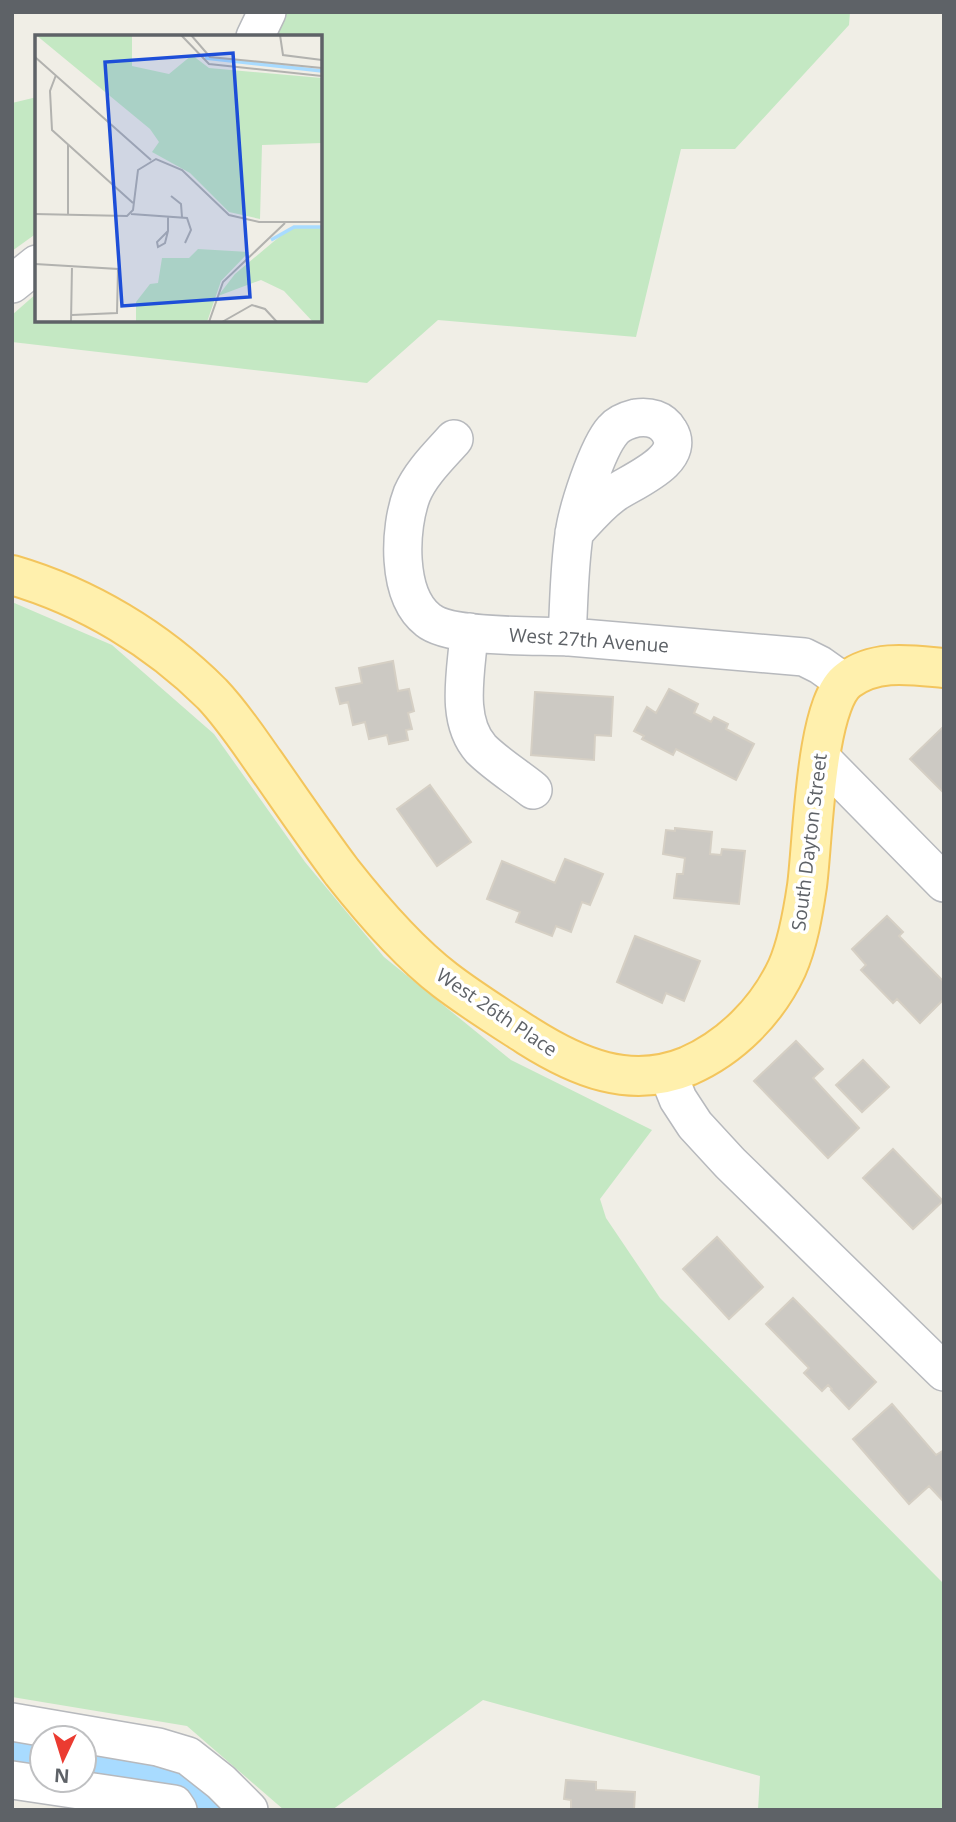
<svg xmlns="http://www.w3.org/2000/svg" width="956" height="1822" font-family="'Open Sans',sans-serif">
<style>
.green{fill:#c4e8c3}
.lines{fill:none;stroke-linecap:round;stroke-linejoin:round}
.canal{stroke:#a8dbff;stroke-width:30}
.building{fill:#ccc9c3;stroke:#d5cfc4;stroke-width:2}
.minor-casing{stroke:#b7b9bd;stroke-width:40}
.major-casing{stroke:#f3c55d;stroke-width:42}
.minor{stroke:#fff;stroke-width:37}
.major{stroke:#fff0ad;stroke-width:38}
.labels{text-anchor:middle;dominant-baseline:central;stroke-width:7;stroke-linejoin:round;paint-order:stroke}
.street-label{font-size:19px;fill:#5e6267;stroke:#fff}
.inset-river{fill:none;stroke:#a8dbff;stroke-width:3.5}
.inset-road{fill:none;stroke:#b2b2af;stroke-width:2}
.view{fill:#1d4ed8;fill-opacity:0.15;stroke:#1d4ed8;stroke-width:3.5}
.inset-edge{fill:none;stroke:#5e6267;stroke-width:3.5}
</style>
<rect width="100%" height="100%" fill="#f0eee6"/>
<path class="green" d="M287 12H850L849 25 735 149H681L636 337 438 320 367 383 12 342V315L37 293V320H320V37H272Z
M37 97V233L12 251V103Z
M12 602 112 645 214 734 305 862 384 957 511 1060 652 1130 600 1199 606 1218 660 1298 944 1584V1810H758L760 1776 483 1700 332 1810H284L187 1726 12 1697Z"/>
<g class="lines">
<path class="canal" d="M12 1755 42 1761
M84 1768 197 1788 216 1810"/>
</g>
<path class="building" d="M393 661 398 691 409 689 414 711 408 713 412 729 406 730 408 740 389 744 387 735 369 739 365 722 353 725 348 702 340 704 336 688 362 683 359 668Z
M669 689 698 704 694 713 711 722 714 717 728 724 726 729 754 744 736 780 676 749 673 755 642 739 644 736 634 731 647 707 656 713Z
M535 692 613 697 611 736 595 735 594 760 531 755Z
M944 726V793L910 759Z
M430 785 471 842 437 866 397 809Z
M675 828 712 832 710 854 721 855 722 849 745 851 739 904 674 898 677 874H683L685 858 663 854 666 830 675 831Z
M565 859 603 874 590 905 582 902 571 932 556 926 552 936 516 922 520 912 487 899 502 861 555 883Z
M887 916 903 932 899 936 944 982V999L920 1023 897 999 893 1003 861 970 866 965 852 949Z
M635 936 700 961 684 1001 666 993 662 1003 617 982Z
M796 1041 823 1069 813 1078 859 1128 828 1158 754 1081Z
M863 1060 889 1087 862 1112 836 1085Z
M893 1149 943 1201 913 1229 863 1178Z
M717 1237 763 1287 729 1319 683 1269Z
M793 1298 876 1382 849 1409 831 1390 832 1389 828 1385 822 1391 804 1373 809 1368 766 1324Z
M892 1404 936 1455 944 1450V1502L929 1486 909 1504 853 1439Z
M566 1780 596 1782V1790L635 1792 634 1810H571V1800L564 1799Z"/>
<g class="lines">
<defs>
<path id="minor" d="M255 37 267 12
M12 284 37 264
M454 439C439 456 421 473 412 494 399 528 396 595 428 620 451 639 538 635 570 637 648 643 726 651 804 657L820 665 844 682
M469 632C467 669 454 719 481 749 496 764 517 777 533 790
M567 637C569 603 569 569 574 535 577 511 597 448 613 430 618 424 628 420 636 418 649 416 662 419 669 431 688 461 629 482 612 495 597 506 586 520 574 533
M821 758 944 883
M668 1074 678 1099 695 1125 730 1163 944 1372
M12 1722 158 1747 188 1756 221 1782 249 1810
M12 1780 174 1804 178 1810"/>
<path id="major" d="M12 575C87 597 157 639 212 694 232 715 247 738 264 762 290 799 315 836 342 872 372 910 407 951 445 980 471 1000 500 1018 528 1036 577 1067 630 1090 688 1066 731 1047 767 1011 787 968 798 943 803 913 807 886 813 842 815 704 848 680 876 659 911 665 944 668"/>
</defs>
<use href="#minor" class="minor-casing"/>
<use href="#major" class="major-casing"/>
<use href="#minor" class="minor"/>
<use href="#major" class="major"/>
</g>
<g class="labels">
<g class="street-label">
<text transform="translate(589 640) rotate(4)">West 27th Avenue</text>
<text transform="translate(809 842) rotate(-83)">South Dayton Street</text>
<text transform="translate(497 1012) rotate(34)">West 26th Place</text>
</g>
</g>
<g transform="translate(35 35)">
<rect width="287" height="287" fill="#f0eee6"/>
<path d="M1 0H97V31L134 39 157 20 174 33 287 43V108L227 110 225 184 194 177 155 138 117 117 124 107 115 94ZM256 192H287V287H278L249 256 226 245 183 261 200 239ZM163 214 214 217 186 246 172 287H101V267L115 249 123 248 127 223H154Z" fill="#c4e8c3"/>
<path class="inset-river" d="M170 23 287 36M236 205 259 192H287"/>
<path class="inset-road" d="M146 0 174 29 287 41M156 0 175 22 287 33M245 0 248 20 287 25M0 22 116 125M21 40 15 56 17 95 98 168M33 110V180M136 161 146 169 147 182M0 179 92 181 98 175 103 135 121 124 147 135 194 180 224 187H287M96 179 152 183 156 195 150 208M133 182V196L130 208 123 212 122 207 133 196M0 229 83 234 82 278 37 280M36 287 37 231M174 287 188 247 250 188M187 287 217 270 230 274 242 287"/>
<path class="view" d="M198 18 215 262 87 271 70 27Z"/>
<rect width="287" height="287" class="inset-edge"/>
</g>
<rect width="956" height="1822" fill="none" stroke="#5e6267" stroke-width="28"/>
<g transform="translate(63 1759) rotate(184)"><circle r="33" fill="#ffffff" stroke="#bfc0c2" stroke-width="2"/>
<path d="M0-5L12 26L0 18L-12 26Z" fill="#eb3b31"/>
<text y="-10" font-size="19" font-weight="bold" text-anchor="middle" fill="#5e6267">N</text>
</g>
</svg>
